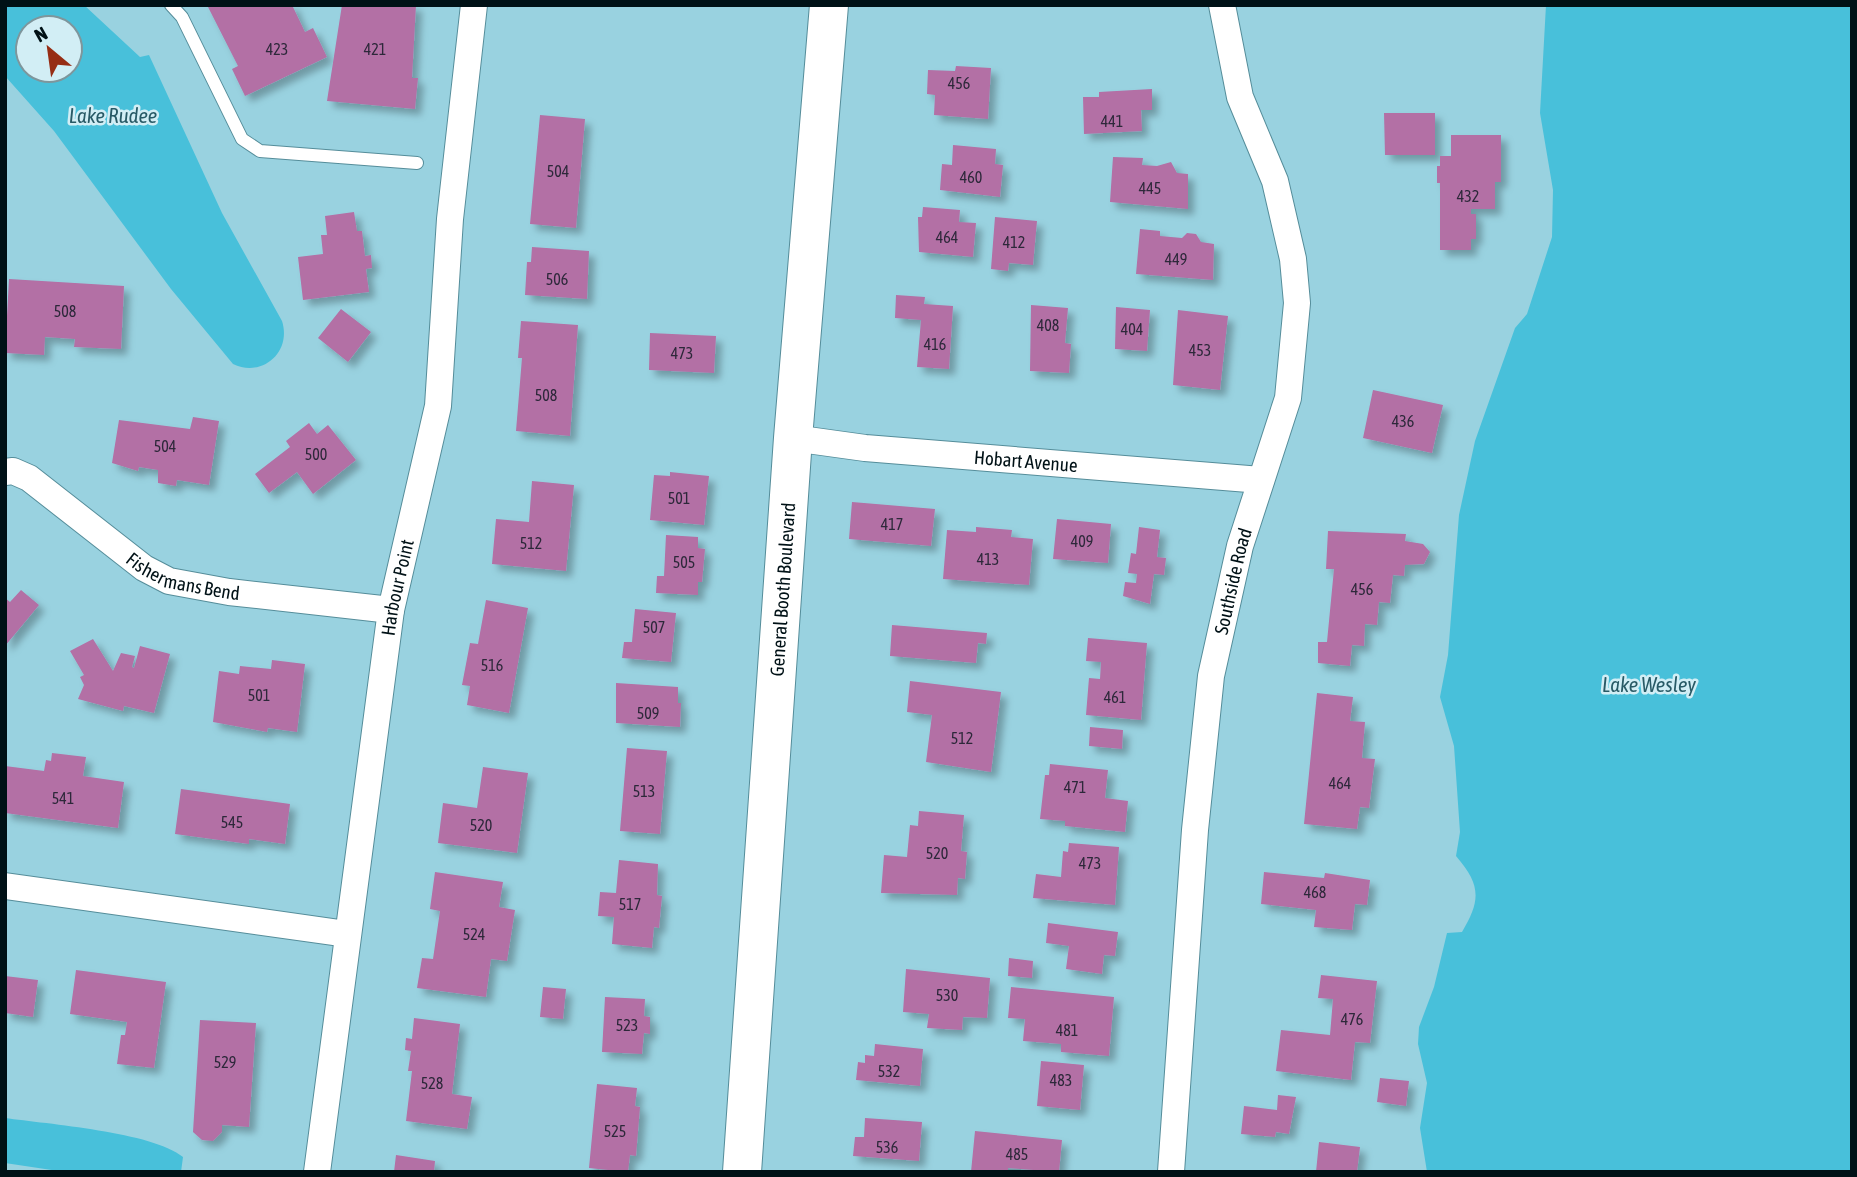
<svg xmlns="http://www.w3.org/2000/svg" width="1857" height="1177" viewBox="0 0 1857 1177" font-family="'Asap Condensed',sans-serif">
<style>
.water{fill:#48c0da;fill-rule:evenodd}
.building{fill:#b36fa5;filter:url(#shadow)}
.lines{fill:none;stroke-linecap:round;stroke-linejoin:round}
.service-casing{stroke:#558d9a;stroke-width:14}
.minor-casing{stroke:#558d9a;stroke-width:28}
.trunk-casing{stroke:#558d9a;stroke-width:40}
.service{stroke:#fff;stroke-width:12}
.minor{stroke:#fff;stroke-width:26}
.trunk{stroke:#fff;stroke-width:38}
.labels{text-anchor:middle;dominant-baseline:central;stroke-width:5;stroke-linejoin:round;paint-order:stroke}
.number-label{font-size:16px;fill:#2d283a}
.street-label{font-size:19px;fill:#001116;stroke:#d2eef5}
.water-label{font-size:21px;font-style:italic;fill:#285a66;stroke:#d2eef5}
</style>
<defs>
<filter id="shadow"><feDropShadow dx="6" dy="6" stdDeviation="3.5" flood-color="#0004"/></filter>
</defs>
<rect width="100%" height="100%" fill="#99d2e0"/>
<path class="water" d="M5,5h79l56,52 9,-2 73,158 60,108c10,31 -20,57 -49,43l-62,-75 -117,-158 -49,-55zM28,28h42v42h-42z
M1546,5h306v1167h-425l-7,-44 7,-45 -9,-39 1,-17 15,-40 13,-54 15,-1c19,-32 19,-47 -6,-76l4,-24 -6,-86 -14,-49 8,-42 11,-140 16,-74 40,-113 12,-14 25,-77 1,-47 -13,-77z
M5,1118c42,6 148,14 178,39l-2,15h-116l-60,-9z"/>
<path class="building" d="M207,5h90l-4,2 12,25 8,-4 14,29 -82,39 -13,-27 6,-3z
M342,5h74l-4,73h6l-3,31 -88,-8z
M956,66l35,2 -3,51 -54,-4 1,-20 -8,-1 1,-24 27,1z
M1152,89v21h-11l1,21 -58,3 -1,-37h16v-5z
M1384,113h51v42h-50z
M540,115l45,4 -9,109 -46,-4z
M1451,135h50v47h-6v27h-24v5h5v25h-5v11h-31v-67h-3v-17h3v-10h11z
M953,145l43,4 -1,15 8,1 -3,32 -60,-7 2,-26 10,1z
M1113,157l30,1 -1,7 15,1 14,-4 6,11 11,1v35l-78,-7z
M923,207l37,3 -1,12 17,1 -3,34 -54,-5 -1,-35h4z
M354,212l3,19h5l3,25 6,-1 1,13 -6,1 3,23 -66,8 -5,-43 25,-3 -2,-19h6l-2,-19z
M995,217l42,4 -4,44 -24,-2 -1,8 -17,-2z
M1140,229l20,2v5l22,2 5,-5 9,1 5,8 13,2 -1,36 -77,-6z
M532,247l57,4 -2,48 -62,-4 2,-33h4z
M9,279l115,7 -3,63 -47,-2 1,-8 -30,-2 -1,18 -39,-2z
M896,295l29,2 -1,7 29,2 -4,63 -32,-2 4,-47 -26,-2z
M1031,305l37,3 -3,35 6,1 -2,29 -39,-2z
M1116,307l34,3 -3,41 -32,-2z
M341,309l30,23 -23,30 -30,-24z
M1178,310l50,6 -8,74 -47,-5z
M521,321l57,4 -8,111 -54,-5 6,-73h-4z
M650,333l66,3 -2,37 -65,-3z
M1373,390l70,15 -11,48 -69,-15z
M193,417l26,4 -10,64 -32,-5 -1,6 -18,-3v-13l-19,-3 -1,4 -26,-8 7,-43 71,9z
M309,423l8,11 11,-9 28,35 -43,34 -16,-22 -28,21 -14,-19 35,-27 -4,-6z
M670,472l39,4 -5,49 -54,-5 4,-45 16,1z
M532,481l42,4 -8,86 -74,-7 4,-45 33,3z
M852,502l83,7 -4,37 -82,-7z
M1057,519l54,5 -3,39 -55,-4z
M976,527l36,3 -1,7 22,2 -4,46 -86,-6 4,-49 29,2z
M1139,527l21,3 -3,27 9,1 -2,17 -10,-1 -4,30 -27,-8 2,-14 11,1 1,-9 -9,-1 3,-20 5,1z
M1328,531l78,3 -1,7 18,3 7,8 -6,12 -19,1 -1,11 -11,-1 -3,28 -11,-1 -2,23 -12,-1 -1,22 -12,-1 -2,21 -32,-3v-21h9l7,-73h-8z
M666,535l32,2v11l7,1 -3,33h-4v13l-42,-2 1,-17h7z
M21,590l18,15 -34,41v-48l5,4z
M486,600l42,8 -19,105 -42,-8 3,-19 -8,-1 8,-42 8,1z
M635,609l41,4 -5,49 -49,-4 2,-16h8z
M892,625l95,8 -1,11 -8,-1 -2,20 -86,-7z
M1088,638l59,5 -6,77 -55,-5 3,-37 11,1 1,-17 -15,-1z
M93,639l20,32 8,-18 14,3 -3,11 2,1 6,-22 30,8 -16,59 -30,-7 -1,5 -45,-12 6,-14 -4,-8 4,-2 -14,-24z
M272,660l33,4 -8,68 -29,-4 -1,4 -54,-10 6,-51 20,3 1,-8 31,3z
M910,681l91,11 -10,80 -65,-10 6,-47 -25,-3z
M616,683l62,4v16h3l-1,24 -64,-4z
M1317,693l36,4 -3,24 15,1 -3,36 13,1 -6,49 -9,-1 -3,22 -53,-5z
M1090,727l33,3 -1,19 -33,-3z
M627,748l40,3 -7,83 -40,-3z
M52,753l34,4 -3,19 41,6 -6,46 -113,-15v-47l39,5 2,-11 5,1z
M1050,764l58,6 -3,28 23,3 -3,31 -60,-6v-5l-25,-2 5,-44h4z
M483,767l45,6 -11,80 -79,-10 5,-40 34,5z
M181,789l109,15 -5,40 -36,-5v5l-74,-10z
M919,811l45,4 -3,36 6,1 -2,27 -7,-1 -1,17 -76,-2 3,-38 23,2 3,-32 8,1z
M1069,843l50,4 -4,58 -82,-7 3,-24 25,3 2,-26 5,1z
M619,860l39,4 -1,31 5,1 -3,32 -5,-1 -2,21 -40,-4 2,-27 -16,-1 2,-24 16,1z
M435,872l68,10 -4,25 16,3 -8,51 -16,-2 -5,38 -69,-9 5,-30 11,1 7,-48 -10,-2z
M1264,872l60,6 1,-5 45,7 -3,25 -12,-1 -3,26 -38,-3 2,-17 -55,-6z
M1048,923l70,9 -3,24 -11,-1 -2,19 -36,-5 3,-23 -23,-3z
M1009,958l24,3 -1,17 -24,-2z
M906,969l84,9 -3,40 -24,-1 -1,13 -35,-2 2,-14 -26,-2z
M76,970l90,12 -12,86 -37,-4 4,-29h4l2,-13 -57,-8z
M1321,975l56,6 -7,62 -15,-1 -4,38 -75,-9 5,-41 49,5 3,-36 -15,-1z
M5,976l33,4 -5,37 -28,-4z
M543,987l23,2 -3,30 -23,-2z
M1011,987l103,10 -5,59 -48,-4v-8l-38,-3 2,-22 -17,-1z
M605,997l40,2 -1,17 6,1v17l-6,-1 -2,21 -40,-2z
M414,1018l46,6 -8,70 20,3 -5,32 -61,-8 6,-50h-4l3,-20 -6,-1 1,-12 6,1z
M200,1020l56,3 -7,104 -27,-2v7l-9,9 -11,-1 -9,-8z
M875,1044l48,5 -3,37 -64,-6 2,-18 7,1v-8l9,1z
M1041,1061l43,4 -4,45 -43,-4z
M1380,1078l29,3 -3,25 -29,-4z
M597,1084l40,4 -2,18 5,1 -4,49 -6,-1 -2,17 -39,-4z
M1278,1095l18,2 -7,37 -13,-2 -1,5 -34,-3 3,-28 33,4z
M865,1118l57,4 -3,39 -66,-5 2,-19h9z
M975,1131l87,9 -3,32 -51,-4v4h-37z
M1319,1142l41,5 -3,25h-41z
M396,1155l39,6 -1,11h-40z"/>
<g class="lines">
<g class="service-casing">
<path id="service" d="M171,5l11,12 60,122 18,12 157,12"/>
</g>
<g class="minor-casing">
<g id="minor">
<path id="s1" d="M793,438l72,10 396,32"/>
<path id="s2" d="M5,472l8,-1 16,7 115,90 25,13 60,11 162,18"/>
<path d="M5,886l342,48"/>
<path id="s3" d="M317,1172l74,-562 47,-204 12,-187 24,-214"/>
<path id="s4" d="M1171,1172l24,-342 16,-154 29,-130 48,-148 9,-95 -4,-44 -18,-78 -35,-84 -18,-92"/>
</g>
</g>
<g class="trunk-casing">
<g id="trunk">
<path id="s5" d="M742,1172l51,-734 36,-433"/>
</g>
</g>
<use href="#service" class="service"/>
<use href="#minor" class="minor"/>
<use href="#trunk" class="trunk"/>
</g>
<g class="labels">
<g class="number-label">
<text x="277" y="49">423</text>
<text x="375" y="49">421</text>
<text x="959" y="83">456</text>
<text x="1112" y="121">441</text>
<text x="558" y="171">504</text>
<text x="971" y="177">460</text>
<text x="1150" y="188">445</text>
<text x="1468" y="196">432</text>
<text x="947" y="237">464</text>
<text x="1014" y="242">412</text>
<text x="1176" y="259">449</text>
<text x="557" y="279">506</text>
<text x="65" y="311">508</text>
<text x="1048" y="325">408</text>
<text x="1132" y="329">404</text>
<text x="935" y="344">416</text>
<text x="1200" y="350">453</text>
<text x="682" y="353">473</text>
<text x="546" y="395">508</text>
<text x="1403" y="421">436</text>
<text x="165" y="446">504</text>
<text x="316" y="454">500</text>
<text x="679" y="498">501</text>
<text x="892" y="524">417</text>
<text x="1082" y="541">409</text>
<text x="531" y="543">512</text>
<text x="988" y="559">413</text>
<text x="684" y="562">505</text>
<text x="1362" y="589">456</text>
<text x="654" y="627">507</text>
<text x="492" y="665">516</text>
<text x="259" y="695">501</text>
<text x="1115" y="697">461</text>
<text x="648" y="713">509</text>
<text x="962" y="738">512</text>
<text x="1340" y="783">464</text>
<text x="1075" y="787">471</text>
<text x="644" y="791">513</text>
<text x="63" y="798">541</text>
<text x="232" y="822">545</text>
<text x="481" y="825">520</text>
<text x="937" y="853">520</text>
<text x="1090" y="863">473</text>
<text x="1315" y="892">468</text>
<text x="630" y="904">517</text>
<text x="474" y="934">524</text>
<text x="947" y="995">530</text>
<text x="1352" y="1019">476</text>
<text x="627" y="1025">523</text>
<text x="1067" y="1030">481</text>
<text x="225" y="1062">529</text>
<text x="889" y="1071">532</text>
<text x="1061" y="1080">483</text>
<text x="432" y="1083">528</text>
<text x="615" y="1131">525</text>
<text x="887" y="1147">536</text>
<text x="1017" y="1154">485</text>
</g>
<g class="street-label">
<text stroke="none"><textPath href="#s1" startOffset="234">Hobart Avenue</textPath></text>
<text stroke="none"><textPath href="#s2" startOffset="212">Fishermans Bend</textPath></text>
<text stroke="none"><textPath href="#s4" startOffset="595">Southside Road</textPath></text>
<text stroke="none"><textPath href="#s3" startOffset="590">Harbour Point</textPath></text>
<text stroke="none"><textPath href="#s5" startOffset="584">General Booth Boulevard</textPath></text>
</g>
<g class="water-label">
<text x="113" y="115">Lake Rudee</text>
<text x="1649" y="684">Lake Wesley</text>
</g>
</g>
<rect width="1857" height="1177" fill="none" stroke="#001116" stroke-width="14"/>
<g transform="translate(49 49) rotate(331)"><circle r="33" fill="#d2eef5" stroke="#7e969c" stroke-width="2"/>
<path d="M0-5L12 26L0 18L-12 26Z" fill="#962d14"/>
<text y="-10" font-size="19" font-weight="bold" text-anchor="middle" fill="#001116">N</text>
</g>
</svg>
